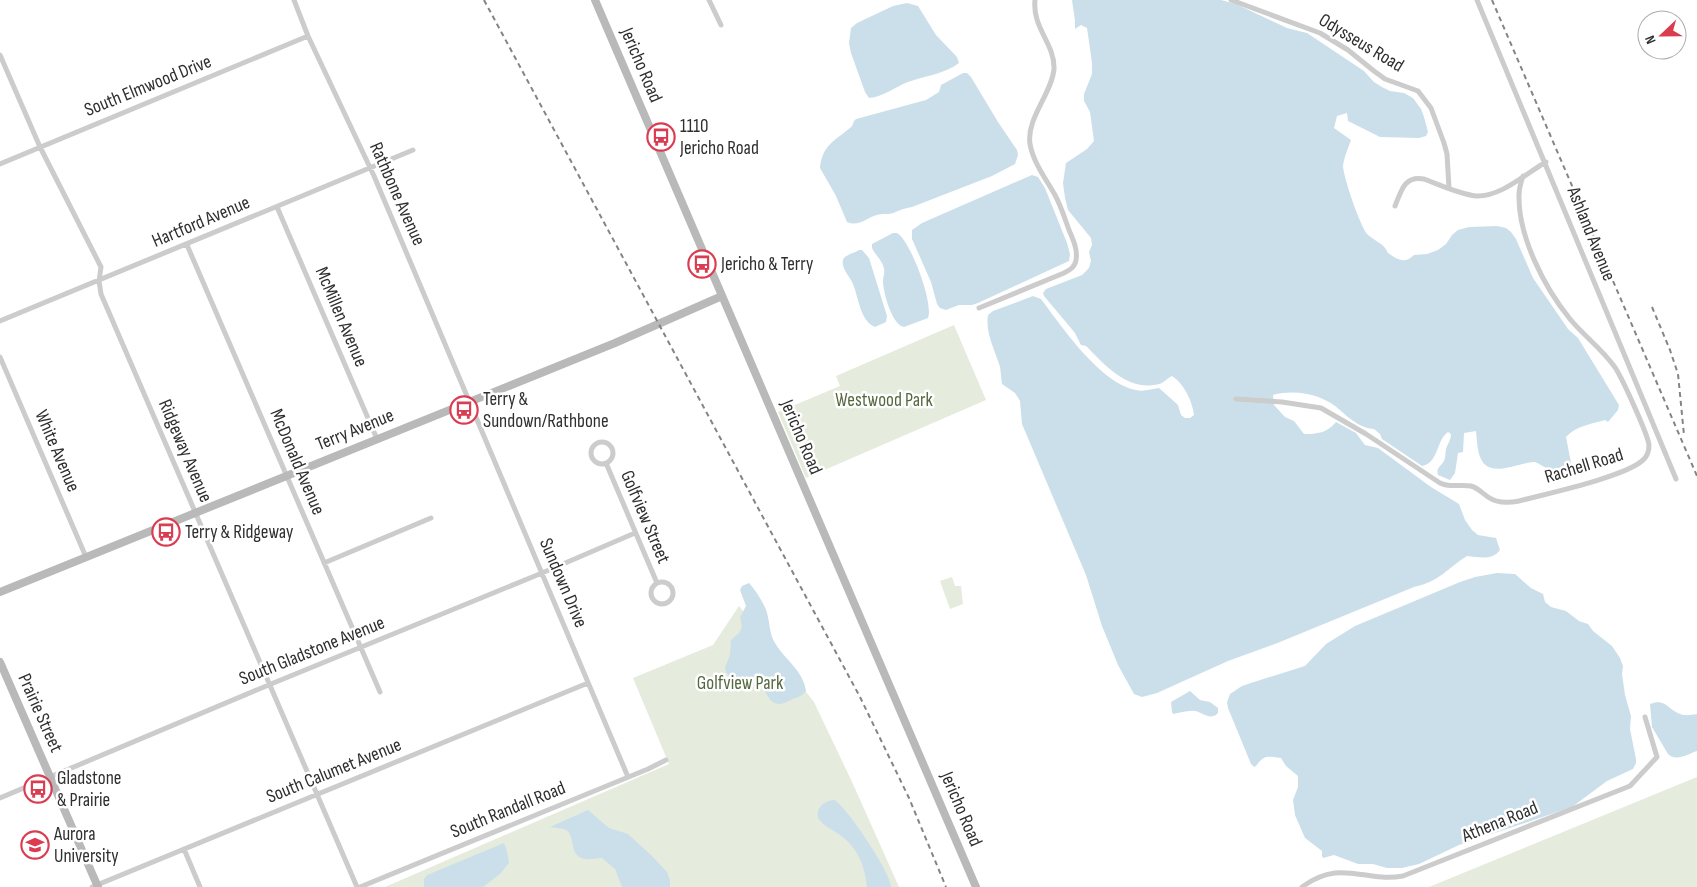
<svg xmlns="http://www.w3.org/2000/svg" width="1697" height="887" viewBox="0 0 1697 887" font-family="'Sofia Sans Condensed',sans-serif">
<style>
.green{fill:#e5ebdd}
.water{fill:#cbdfea}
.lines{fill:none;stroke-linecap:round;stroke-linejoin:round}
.street{stroke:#ccc;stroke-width:5}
.secondary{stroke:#b9b9b9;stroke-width:8}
.rail{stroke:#848484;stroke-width:2;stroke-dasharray:5 4;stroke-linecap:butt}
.labels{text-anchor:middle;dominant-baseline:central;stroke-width:5;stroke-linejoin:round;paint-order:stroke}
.street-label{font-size:19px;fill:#2f2f2f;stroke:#fff}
.poi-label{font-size:19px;fill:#2f2f2f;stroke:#fff;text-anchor:start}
.park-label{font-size:19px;fill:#54683f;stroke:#fff}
</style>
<rect width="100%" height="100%" fill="#fff"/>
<path class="green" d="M954,325l32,75 -180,78 -28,-66 62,-26 -4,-10z
M952,577l3,9h6l2,18 -13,5 -10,-28z
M739,606l75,96 39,82 46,103h-514l284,-123 -36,-86 80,-33z
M1697,777v110h-268z"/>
<path class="water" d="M1072,0h149l15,4 51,24 20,5 57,38 10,11 8,5 8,4 14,2 9,5 8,11 3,8 4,15 -2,4 -7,2 -39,-1 -32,-16 -1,-8 -10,3 -3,12 17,12c-3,9 -7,17 -8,26 0,10 18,63 25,69 8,7 16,8 20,18 10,7 17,11 26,2l13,-1 11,-4 8,-6 6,-9 6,-5 11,-3 28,-1 9,2 5,4 5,7 17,39 35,51 10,9 41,67 -1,5 -10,12 -3,-2c-14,4 -29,6 -39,17l5,26c-10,18 -24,4 -36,-1 -16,0 -45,17 -54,-3 -4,-8 -4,-19 -5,-28l-12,2 -1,19 -5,1 -3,20 -5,7 -12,-5c-2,-7 2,-8 6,-14 2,-4 1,-8 2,-12 2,-6 5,-9 5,-15l-3,-2c-12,8 -9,31 -26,34l-40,-27 -2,-5 -6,-5c-12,0 -24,-10 -33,-18 -18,-17 -45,-22 -68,-16l1,10 11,12 9,4 10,13c13,0 23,-1 32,-12l20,11 9,12 13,3 53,39 28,17 6,16 7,10 6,5 18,3 4,12c-8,11 -21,7 -33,6 -21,13 -26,25 -53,31l-139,57 -47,17 -71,32 -15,4 -8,-3 -16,-29 -16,-39 -16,-51 -64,-151 -2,-23 -5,-8 -13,-9c-1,-6 -1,-11 -2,-17 -5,-17 -15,-34 -12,-52l5,-4 40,-15 8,3c21,28 59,84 95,91 7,2 16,-1 23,-2l19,17 3,10 4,3h5l4,-3c-2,-15 -10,-31 -22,-39 -5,2 -8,7 -13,8 -31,8 -53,-18 -73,-38l-5,-1 -6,-12 -31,-37 -1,-3 3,-4 36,-14 7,-7 2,-7 -2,-9 3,-7 -1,-7 -23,-28 -3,-12 -2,-15 3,-20 21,-14 7,-8 -4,-29 -6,-11v-7l8,-20v-11l-5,-35 -6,-3 -6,4v-8z
M907,3l11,3 18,29 21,22 2,6c-14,11 -35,13 -51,19 -13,5 -25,15 -39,16l-4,-6 -14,-39 -2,-10 2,-15 6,-5 36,-17z
M963,73h4l4,4 27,45 19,28 1,5 -3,9 -23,12 -80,31c-7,1 -12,3 -19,6 -5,2 -11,0 -16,2 -11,3 -18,12 -30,7l-11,-26 -16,-28c2,-22 14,-27 30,-40 4,-3 2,-6 6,-9l70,-19 13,-8 2,-7z
M1032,175l6,2 7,11 22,55 3,11 -1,7 -91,42 -6,2h-13l-13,5 -6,-2 -3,-4 -6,-22 -19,-43v-9l10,-7z
M893,233h4c13,7 37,70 31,85l-24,9c-12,-2 -21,-35 -21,-46 0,-4 2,-8 1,-12 -1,-8 -9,-14 -12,-21v-4z
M859,250h3l7,8 18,58 -1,6 -11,5c-16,-7 -16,-31 -23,-45 -3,-6 -11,-14 -9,-22 1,-5 12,-7 16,-10z
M1497,573l18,1 16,14 12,6 2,8 6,5 15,4 13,10 9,3 5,7 19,15 8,12 3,8 -1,8 3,21 6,21 -1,13 6,30v4l-3,6 -26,12 -35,26 -113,38 -40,19 -17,4h-15l-14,-4h-15l-24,-9 -11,3 -1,-2v-5l-17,-13 -10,-23 -2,-15 5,-13v-11l-12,-10 -5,-8c-14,-2 -17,-3 -25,8l-2,1 -3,-3 -23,-56 -1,-6 3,-8 12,-8 12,-4 51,-16 21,-22 29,-18 105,-44 15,-5z
M749,583c6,6 16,22 18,30 3,10 2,20 8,30 10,17 28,27 31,48 -4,6 -10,6 -17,10 -23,12 -21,-16 -35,-22 -8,-4 -16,0 -24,-2l-4,-5 -1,-5 5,-12 1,-15 8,-7 3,-6 -2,-10 6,-11 -6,-16 2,-4z
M1190,691l10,9 10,2 8,6v5c-8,8 -14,0 -23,-2 -7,-1 -15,2 -22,3l-1,-2 -1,-10z
M1657,702c10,0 14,9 23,12 5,2 11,1 17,0v37c-9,3 -21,11 -29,3l-16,-27 -2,-23z
M834,800c11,4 59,76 57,87h-24c-2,-21 -9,-39 -27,-52 -7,-5 -17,-9 -22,-17 -2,-11 6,-17 16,-18z
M588,810l21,18 19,6 23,21 16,17 3,8v7h-48l-7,-18 -13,-11c-6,0 -11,2 -17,1 -17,-3 -9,-23 -19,-29 -4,-2 -12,-2 -16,-3z
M504,843l3,8 2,12 -9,11 -17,13h-59v-8l3,-4z"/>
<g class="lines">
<path class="street" d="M294,0l14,36 66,140 254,601
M709,0l12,25
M1231,0l89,33 28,17 26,21 11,8 33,12 13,17 13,35 3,11 2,34
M1477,0l199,479
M0,55l40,92 61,120 -2,14 2,13 256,593
M0,164l308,-128
M1395,206c6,-14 9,-31 29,-27 16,6 35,15 52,17 25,1 49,-22 70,-34
M277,207l100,232
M187,245l193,447
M979,308l85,-35c6,-3 11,-6 12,-13 2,-10 -3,-21 -7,-30 -4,-11 -8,-24 -14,-35 -9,-16 -22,-33 -25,-51 -4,-25 22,-51 24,-75 1,-25 -22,-41 -19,-69
M0,321l413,-171
M0,357l86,200
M1236,399l46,3 39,6 45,26 74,49c10,5 20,1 31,3 7,2 11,7 17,11 10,7 21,6 31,4 26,-7 110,-25 125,-42 4,-4 5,-9 5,-14 -1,-10 -28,-70 -35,-79 -13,-18 -31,-31 -44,-47 -26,-32 -52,-83 -51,-124 0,-6 2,-13 4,-19
M591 453a11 11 0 1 1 22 0a11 11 0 1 1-22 0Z
M606,463l51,120
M324,563l107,-45
M651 593a11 11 0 1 1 22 0a11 11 0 1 1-22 0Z
M0,798l271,-114 271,-111 93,-40
M184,849l16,38
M92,887l496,-204
M360,887l288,-118 18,-9
M1302,887c40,-29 61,-4 101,-11l227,-90 27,-29 -12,-40"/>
<path class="secondary" d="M595,0l381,887
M0,592l615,-249 107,-47
M0,662l98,225"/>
<path class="rail" d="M484,0l376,697 49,101 37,89
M1492,0l205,476
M1652,307l18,43 8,24 6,61"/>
</g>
<defs>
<g id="bus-ring" transform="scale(1.4375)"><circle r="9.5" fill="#fff" stroke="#da3c50" stroke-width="1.5"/><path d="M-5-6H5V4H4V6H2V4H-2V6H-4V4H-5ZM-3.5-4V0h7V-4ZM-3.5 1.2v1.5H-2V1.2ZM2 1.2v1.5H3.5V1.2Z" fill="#da3c50"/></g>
<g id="university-ring" transform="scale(1.4375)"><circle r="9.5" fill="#fff" stroke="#da3c50" stroke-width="1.5"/><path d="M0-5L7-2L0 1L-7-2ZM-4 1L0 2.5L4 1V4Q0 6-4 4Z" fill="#da3c50"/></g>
</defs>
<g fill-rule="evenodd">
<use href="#bus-ring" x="661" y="137"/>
<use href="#bus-ring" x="702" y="264"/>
<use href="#bus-ring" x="464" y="410"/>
<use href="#bus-ring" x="166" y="532"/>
<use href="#bus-ring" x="38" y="789"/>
<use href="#university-ring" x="35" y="845"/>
</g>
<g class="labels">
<g class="street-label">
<text transform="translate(1361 43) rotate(31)">Odysseus Road</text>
<text transform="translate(641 65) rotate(67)">Jericho Road</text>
<text transform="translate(148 86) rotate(-22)">South Elmwood Drive</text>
<text transform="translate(397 194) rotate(66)">Rathbone Avenue</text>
<text transform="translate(201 222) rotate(-23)">Hartford Avenue</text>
<text transform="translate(1591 234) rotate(68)">Ashland Avenue</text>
<text transform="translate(341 317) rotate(67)">McMillen Avenue</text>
<text transform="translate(355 430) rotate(-22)">Terry Avenue</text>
<text transform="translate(801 437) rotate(67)">Jericho Road</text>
<text transform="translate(57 451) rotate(67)">White Avenue</text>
<text transform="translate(185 451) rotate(67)">Ridgeway Avenue</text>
<text transform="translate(297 462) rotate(67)">McDonald Avenue</text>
<text transform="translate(1584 466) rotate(-17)">Rachell Road</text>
<text transform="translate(645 517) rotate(67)">Golfview Street</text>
<text transform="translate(563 583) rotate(67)">Sundown Drive</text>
<text transform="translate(312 651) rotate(-22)">South Gladstone Avenue</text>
<text transform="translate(40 713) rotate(66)">Prairie Street</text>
<text transform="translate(334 771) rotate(-22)">South Calumet Avenue</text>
<text transform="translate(961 809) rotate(67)">Jericho Road</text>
<text transform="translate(508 810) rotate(-22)">South Randall Road</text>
<text transform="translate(1500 822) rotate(-22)">Athena Road</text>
</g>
<g class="poi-label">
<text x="680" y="126">1110<tspan x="680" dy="22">Jericho Road</tspan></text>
<text x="721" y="264">Jericho &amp; Terry</text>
<text x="483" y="399">Terry &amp;<tspan x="483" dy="22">Sundown/Rathbone</tspan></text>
<text x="185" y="532">Terry &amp; Ridgeway</text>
<text x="57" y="778">Gladstone<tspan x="57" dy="22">&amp; Prairie</tspan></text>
<text x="54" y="834">Aurora<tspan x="54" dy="22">University</tspan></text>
</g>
<g class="park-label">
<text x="884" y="400">Westwood Park</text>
<text x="740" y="683">Golfview Park</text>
</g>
</g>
<g transform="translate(1662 35) rotate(248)"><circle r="24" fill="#ffffff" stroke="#acacac"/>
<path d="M0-4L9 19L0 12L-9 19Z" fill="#da3c50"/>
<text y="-8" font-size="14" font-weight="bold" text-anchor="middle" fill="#2f2f2f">N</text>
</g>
</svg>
